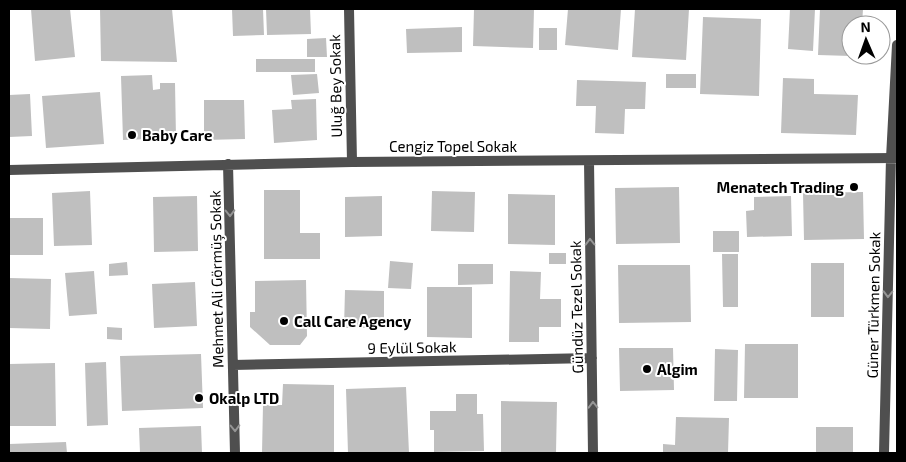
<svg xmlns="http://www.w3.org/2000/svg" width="906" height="462" viewBox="0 0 906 462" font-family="'Exo 2',sans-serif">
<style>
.building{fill:#bfbfbf}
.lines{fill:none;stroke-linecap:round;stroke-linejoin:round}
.minor{stroke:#4f4f4f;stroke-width:10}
.oneway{stroke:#959595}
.poi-dot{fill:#000;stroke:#fff;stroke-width:2}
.labels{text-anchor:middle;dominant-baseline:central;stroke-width:4;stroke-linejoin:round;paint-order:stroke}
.street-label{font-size:15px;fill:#000;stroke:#fff}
.poi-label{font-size:15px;font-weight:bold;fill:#000;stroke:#fff;text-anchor:start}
</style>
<rect width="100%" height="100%" fill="#fff"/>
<path class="building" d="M31,9h39l5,48 -40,4z
M100,9h72l5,53 -76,-1z
M232,9h31l1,26 -31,1z
M266,9h44l1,25 -44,1z
M474,9h60l-1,39 -60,-2z
M568,9h53l-3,41 -53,-5z
M635,9h54l-3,51 -54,-3z
M790,9h25l-2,42 -25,-2z
M820,9h43l-1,16h-11v31l-33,-1z
M703,17l58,2 -2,77 -59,-2z
M462,27v25l-55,1 -1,-24z
M539,28h18v22h-18z
M326,38l1,19h-20v-18z
M256,59h59v13h-59z
M317,74l2,19 -26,2 -2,-20z
M666,74h30v14h-30z
M152,75l1,15 7,-1v-6h15l1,55 -53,2 -2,-64z
M783,78l31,1v15l44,1 -2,40 -75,-2z
M577,80l69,2 -1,27h-20l-1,25 -29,-1 1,-27h-20z
M100,92l4,52 -58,4 -4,-52z
M30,94l2,42 -23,1v-42z
M316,99l1,41 -43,3 -2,-33 20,-1 -1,-9z
M204,100h40l1,39 -41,1z
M679,187l1,56 -64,1 -1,-56z
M264,190h36v43h20v26h-56z
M90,191l2,54 -38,1 -2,-53z
M432,191l43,1 -1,40 -43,-1z
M863,192l1,47 -60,1 -1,-47z
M508,194l47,1v50l-47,-1z
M197,196l1,55 -44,1 -1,-55z
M382,196v40l-37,1v-40z
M791,196l1,40 -45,1 -1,-26 8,-1v-13z
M9,218h34v37h-34z
M713,231h26v21h-26z
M549,253h17v11h-17z
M722,254h16v53h-15z
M390,261l23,2 -2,26 -23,-1z
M127,262l1,13 -19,1v-12z
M811,263h33v54h-33z
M458,264h35v20l-35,1z
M618,265h72l1,57 -72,1z
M94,271l3,43 -28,2 -4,-43z
M510,271l31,1 -1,27h21v28h-22v15h-30z
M9,278l42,1 -1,50 -41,-1z
M306,280l1,56 -7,9h-30l-20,-18v-15h5v-31z
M195,282l2,44 -43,2 -2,-44z
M427,287h45v51l-45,-1z
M345,290l39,1v37h-40z
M107,327l15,1v12l-15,-1z
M745,344h53v54h-54z
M619,348h54l1,42 -54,1z
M715,349l23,1 -1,51h-23z
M201,354l2,54 -81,3 -2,-55z
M106,362l2,63 -21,1 -2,-63z
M55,363l1,63h-47v-62z
M283,384l51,1v68h-72l1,-48h19z
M406,387l3,66h-61l-2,-64z
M456,394h21v20h6l1,37 -50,1v-22h-4v-19h26z
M501,401l56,1 -1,51h-55z
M676,417l53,1 -1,35h-65v-9l12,1z
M201,426l1,27h-62l-1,-25z
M816,427h37v26h-37z
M66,442l1,11h-58v-9z"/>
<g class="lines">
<path class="minor" d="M349,9l3,153
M589,161l4,292
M228,164l7,289
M9,170l343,-8 545,-4
M233,365l359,-7
M884,453l7,-295 6,-113"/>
</g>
<defs><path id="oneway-chevron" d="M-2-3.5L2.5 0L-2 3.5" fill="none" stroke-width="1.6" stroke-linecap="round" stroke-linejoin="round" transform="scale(1.25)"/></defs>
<g class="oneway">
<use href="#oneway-chevron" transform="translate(230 213) rotate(89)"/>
<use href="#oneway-chevron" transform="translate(590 242) rotate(-91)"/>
<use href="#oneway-chevron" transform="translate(888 294) rotate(91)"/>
<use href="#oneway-chevron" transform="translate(593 405) rotate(-91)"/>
<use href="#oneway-chevron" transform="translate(235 428) rotate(89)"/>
</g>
<g class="poi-dot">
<circle cx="132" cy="135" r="5"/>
<circle cx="854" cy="187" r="5"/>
<circle cx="284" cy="321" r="5"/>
<circle cx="647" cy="369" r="5"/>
<circle cx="199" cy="398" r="5"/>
</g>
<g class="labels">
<g class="street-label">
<text transform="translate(335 86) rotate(-91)">Uluğ Bey Sokak</text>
<text x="453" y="146">Cengiz Topel Sokak</text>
<text transform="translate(216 279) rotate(-91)">Mehmet Ali Görmüş Sokak</text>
<text transform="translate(873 305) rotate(-89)">Güner Türkmen Sokak</text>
<text transform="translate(576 307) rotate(-91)">Gündüz Tezel Sokak</text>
<text transform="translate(412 347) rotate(-1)">9 Eylül Sokak</text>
</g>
<g class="poi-label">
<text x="142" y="135">Baby Care</text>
<text x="844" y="187" text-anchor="end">Menatech Trading</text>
<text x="294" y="321">Call Care Agency</text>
<text x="657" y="369">Algim</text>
<text x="209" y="398">Okalp LTD</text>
</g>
</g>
<rect width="906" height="462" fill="none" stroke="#000000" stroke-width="20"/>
<g transform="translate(866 40) rotate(358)"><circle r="24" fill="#ffffff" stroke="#999999"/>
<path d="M0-4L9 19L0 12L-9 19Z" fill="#000000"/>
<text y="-8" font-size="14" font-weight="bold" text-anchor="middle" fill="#000000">N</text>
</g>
</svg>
